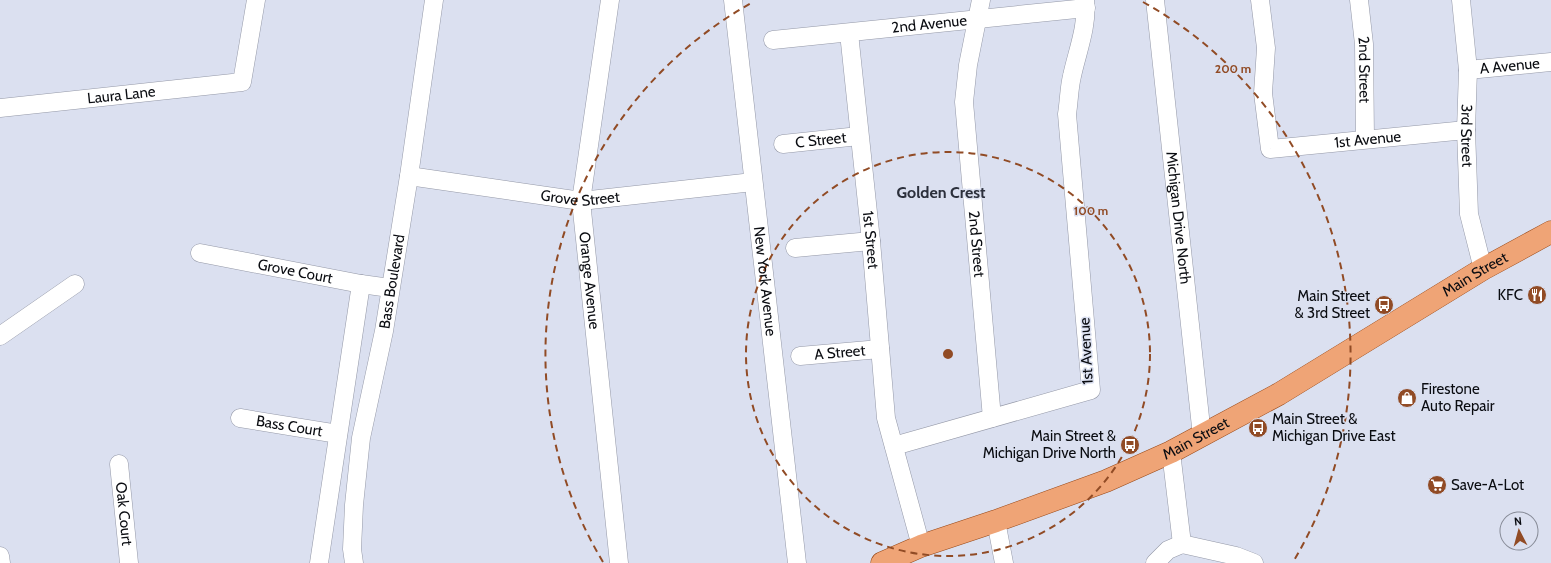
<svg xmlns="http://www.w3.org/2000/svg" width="1551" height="563" viewBox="0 0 1551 563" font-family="Cabin,sans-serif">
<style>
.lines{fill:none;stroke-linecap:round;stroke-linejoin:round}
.minor-casing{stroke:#9498a7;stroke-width:19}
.major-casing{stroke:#984817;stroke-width:23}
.minor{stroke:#fff;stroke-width:18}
.major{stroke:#efa476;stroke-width:22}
.ring{fill:none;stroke:#914b25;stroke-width:2;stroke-dasharray:7 5}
.labels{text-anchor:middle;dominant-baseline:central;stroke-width:3;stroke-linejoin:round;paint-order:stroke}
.street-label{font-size:15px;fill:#0a0c11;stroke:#dbe0f0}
.poi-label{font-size:15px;fill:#0a0c11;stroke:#dbe0f0;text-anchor:end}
.neighbourhood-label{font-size:16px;font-weight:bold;fill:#2c303c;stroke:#dbe0f0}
.centre{fill:#914b25;stroke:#dbe0f0;stroke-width:2}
.ring-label{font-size:12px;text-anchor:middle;font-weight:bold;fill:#914b25;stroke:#dbe0f0;stroke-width:3;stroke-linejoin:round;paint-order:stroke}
</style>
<rect width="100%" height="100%" fill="#dbe0f0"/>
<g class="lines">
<g class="minor-casing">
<g id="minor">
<path id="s1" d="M610,0l-29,201 38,362"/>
<path id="s2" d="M733,0l64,563"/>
<path id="s3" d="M981,0l-13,65 -4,37 28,316"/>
<path id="s4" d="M1155,0l47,436"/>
<path id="s5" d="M1260,0l6,48 -3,45 7,56 196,-19"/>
<path id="s6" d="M1359,0l5,44 1,95"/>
<path id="s7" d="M1461,0l7,70 -2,60 3,84 14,55"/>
<path id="s8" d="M849,33l22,208 15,177 35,128"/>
<path id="s9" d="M773,40l313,-32"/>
<path id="s10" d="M1468,70l83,-8"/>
<path id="s11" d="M0,108l242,-26 14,-82"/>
<path id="s12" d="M783,144l76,-8"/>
<path id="s13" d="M409,176l172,25 172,-19"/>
<path d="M795,248l76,-7"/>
<path id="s14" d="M200,253l161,31 29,4"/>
<path d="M0,336l75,-52"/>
<path id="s15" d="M800,356l80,-7"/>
<path id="s16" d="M240,418l98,16"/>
<path d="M894,446l197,-56 -24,-276c2,-12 2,-26 5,-38 5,-24 16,-50 13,-76"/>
<path d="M1171,452l11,92"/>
<path id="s17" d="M119,464l10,99"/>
<path d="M996,521l8,42"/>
<path d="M1182,544l54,12 18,7"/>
<path d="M0,556l1,7"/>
<path d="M319,563l42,-279"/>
<path id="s18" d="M354,563l-2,-14 2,-44 7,-67 23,-107 25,-155 25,-176"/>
<path d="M1155,563l13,-13 14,-6"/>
</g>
</g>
<g class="major-casing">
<g id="major">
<path id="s19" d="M882,563l39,-17 75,-25 110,-40 65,-29 108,-58 204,-125 68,-37"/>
</g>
</g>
<use href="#minor" class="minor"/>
<use href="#major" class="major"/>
</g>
<g class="ring">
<circle cx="948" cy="354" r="202"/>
<path d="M603 562A403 403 0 0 1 753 2M1143 2A403 403 0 0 1 1293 562"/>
</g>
<defs>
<g id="restaurant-disc" transform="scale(1)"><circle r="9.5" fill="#914b25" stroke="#dbe0f0"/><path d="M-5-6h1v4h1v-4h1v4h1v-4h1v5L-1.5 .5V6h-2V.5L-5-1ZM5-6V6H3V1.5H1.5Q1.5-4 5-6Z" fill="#fff"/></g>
<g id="bus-disc" transform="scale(1)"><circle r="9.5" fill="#914b25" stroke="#dbe0f0"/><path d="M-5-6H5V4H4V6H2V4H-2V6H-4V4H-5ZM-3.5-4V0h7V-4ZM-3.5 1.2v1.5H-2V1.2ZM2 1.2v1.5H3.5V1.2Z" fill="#fff"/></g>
<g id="shop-disc" transform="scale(1)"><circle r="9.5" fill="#914b25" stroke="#dbe0f0"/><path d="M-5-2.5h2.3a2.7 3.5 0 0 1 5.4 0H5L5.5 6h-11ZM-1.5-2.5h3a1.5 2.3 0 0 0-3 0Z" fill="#fff"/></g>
<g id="supermarket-disc" transform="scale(1)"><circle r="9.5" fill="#914b25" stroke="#dbe0f0"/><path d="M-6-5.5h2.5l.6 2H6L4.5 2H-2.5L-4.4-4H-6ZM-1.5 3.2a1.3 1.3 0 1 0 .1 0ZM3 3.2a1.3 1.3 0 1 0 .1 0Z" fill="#fff"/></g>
</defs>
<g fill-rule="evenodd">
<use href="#restaurant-disc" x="1537" y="295"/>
<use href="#bus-disc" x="1384" y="305"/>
<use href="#shop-disc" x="1407" y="398"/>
<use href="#bus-disc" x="1258" y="428"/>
<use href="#bus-disc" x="1130" y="445"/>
<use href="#supermarket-disc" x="1437" y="485"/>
</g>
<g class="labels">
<g class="street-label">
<text stroke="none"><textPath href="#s9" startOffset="157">2nd Avenue</textPath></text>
<text stroke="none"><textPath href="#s10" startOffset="42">A Avenue</textPath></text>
<text stroke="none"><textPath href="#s6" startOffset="70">2nd Street</textPath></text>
<text stroke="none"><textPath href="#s11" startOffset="122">Laura Lane</textPath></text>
<text stroke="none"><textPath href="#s7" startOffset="136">3rd Street</textPath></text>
<text stroke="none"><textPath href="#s5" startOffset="248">1st Avenue</textPath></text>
<text stroke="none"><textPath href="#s12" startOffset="38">C Street</textPath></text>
<text stroke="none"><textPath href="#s13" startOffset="173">Grove Street</textPath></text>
<text stroke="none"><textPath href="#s4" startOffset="219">Michigan Drive North</textPath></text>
<text stroke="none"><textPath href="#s8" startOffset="208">1st Street</textPath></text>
<text stroke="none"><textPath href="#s3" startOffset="246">2nd Street</textPath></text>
<text stroke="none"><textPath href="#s14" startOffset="97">Grove Court</textPath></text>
<text stroke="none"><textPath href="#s19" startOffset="662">Main Street</textPath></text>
<text stroke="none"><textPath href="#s1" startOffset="283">Orange Avenue</textPath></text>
<text stroke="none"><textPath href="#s18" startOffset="285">Bass Boulevard</textPath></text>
<text stroke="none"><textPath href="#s2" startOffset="283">New York Avenue</textPath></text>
<text transform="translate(1086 351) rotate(-93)">1st Avenue</text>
<text stroke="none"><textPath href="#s15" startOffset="40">A Street</textPath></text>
<text stroke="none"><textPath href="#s16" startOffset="50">Bass Court</textPath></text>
<text stroke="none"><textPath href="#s19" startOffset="338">Main Street</textPath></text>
<text stroke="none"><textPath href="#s17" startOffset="50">Oak Court</textPath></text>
</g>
<g class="poi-label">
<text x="1523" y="295">KFC</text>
<text x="1370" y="296">Main Street<tspan x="1370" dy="17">&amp; 3rd Street</tspan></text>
<text x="1421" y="389" text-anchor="start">Firestone<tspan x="1421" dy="17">Auto Repair</tspan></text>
<text x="1272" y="419" text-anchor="start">Main Street &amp;<tspan x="1272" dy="17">Michigan Drive East</tspan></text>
<text x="1116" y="436">Main Street &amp;<tspan x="1116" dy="17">Michigan Drive North</tspan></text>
<text x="1451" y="485" text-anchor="start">Save-A-Lot</text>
</g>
<g class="neighbourhood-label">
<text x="941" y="192">Golden Crest</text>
</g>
</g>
<circle cx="948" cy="354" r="6" class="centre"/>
<g class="ring-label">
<text x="1233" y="73">200 m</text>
<text x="1091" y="215">100 m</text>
</g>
<g transform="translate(1519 531) rotate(354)"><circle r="19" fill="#dbe0f0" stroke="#878b97"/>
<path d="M0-3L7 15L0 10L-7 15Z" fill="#914b25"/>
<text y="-6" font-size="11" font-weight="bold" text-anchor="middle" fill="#0a0c11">N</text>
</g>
</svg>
